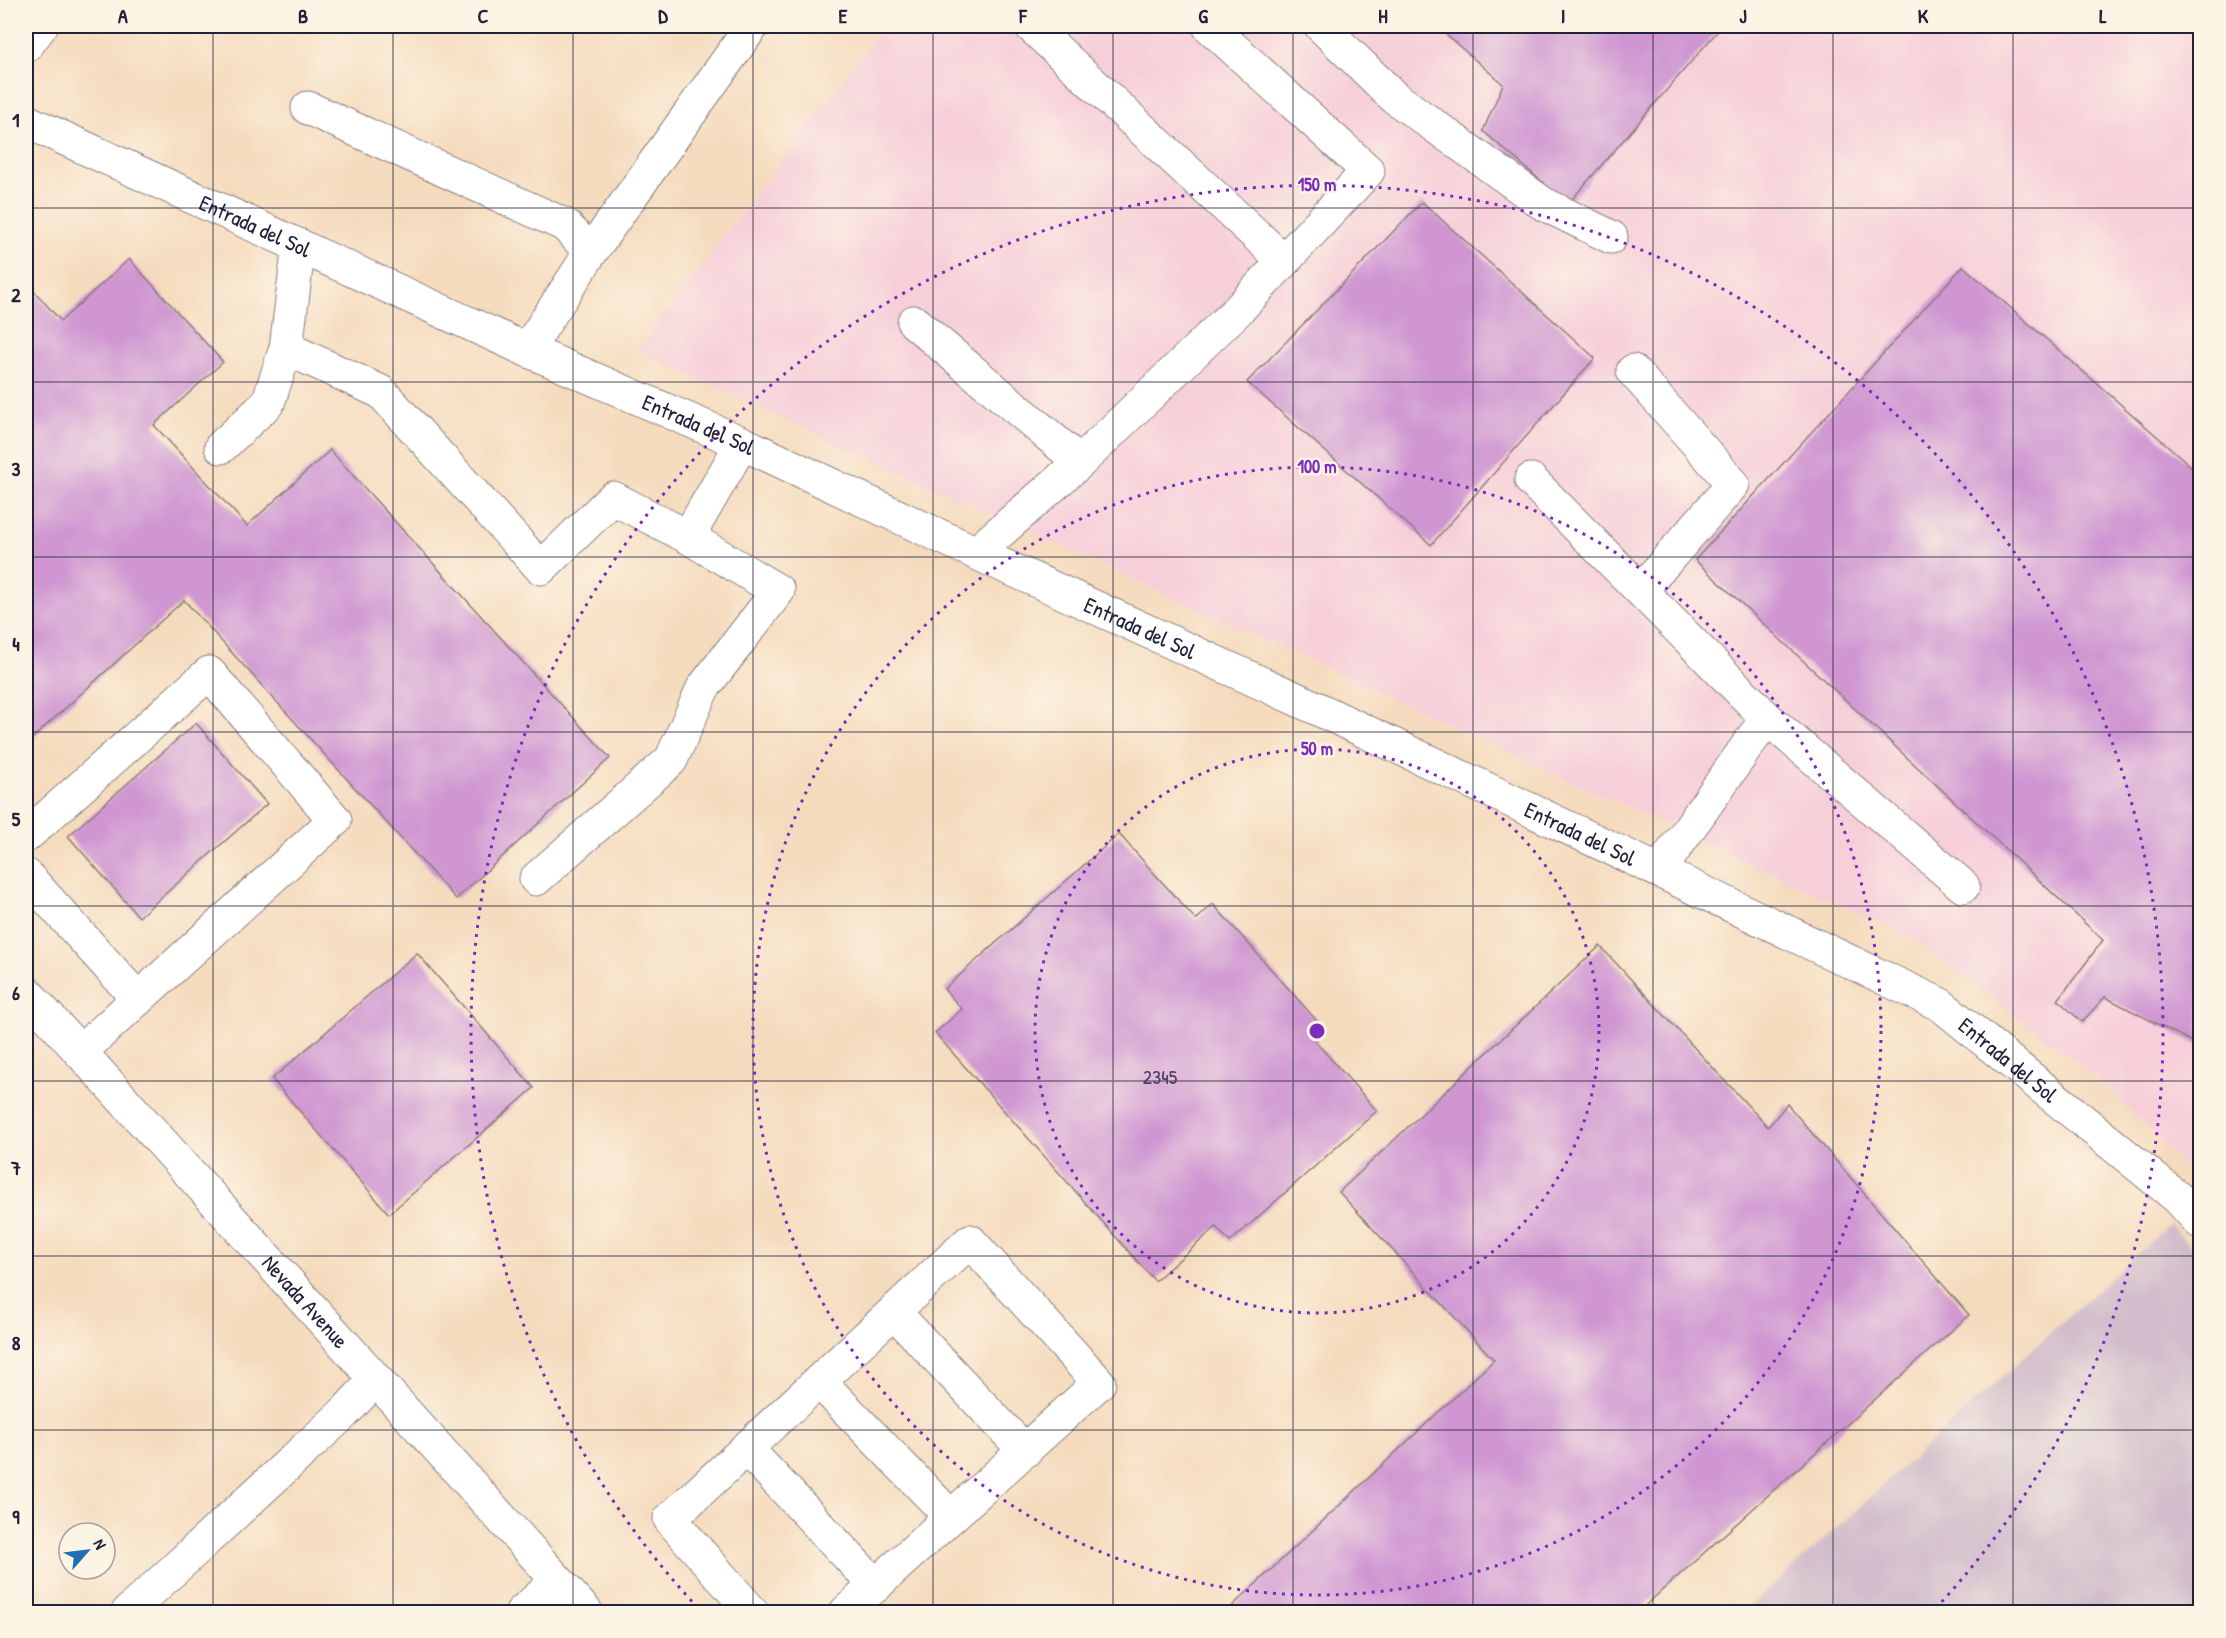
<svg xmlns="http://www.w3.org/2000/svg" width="2226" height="1638" viewBox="0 0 2226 1638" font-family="'Patrick Hand',sans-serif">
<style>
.built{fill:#f6cfd9}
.industrial{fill:#d1bdcb}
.building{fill:#cf96d2}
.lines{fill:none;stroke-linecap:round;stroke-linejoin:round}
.minor-casing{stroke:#8c7e7c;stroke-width:35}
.minor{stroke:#fff;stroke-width:33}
.grid{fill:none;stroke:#22223b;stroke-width:1.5;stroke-opacity:0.55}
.ring{fill:none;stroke:#7b2cbf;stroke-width:3;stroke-dasharray:3 6}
.labels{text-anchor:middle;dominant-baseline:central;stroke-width:5;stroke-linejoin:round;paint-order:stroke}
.number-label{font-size:20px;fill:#4d3f61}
.street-label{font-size:22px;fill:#22223b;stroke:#fcf5e5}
.centre{fill:#7b2cbf;stroke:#fcf5e5;stroke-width:3}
.ring-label{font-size:18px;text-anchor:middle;font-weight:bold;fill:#7b2cbf;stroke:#fcf5e5;stroke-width:5;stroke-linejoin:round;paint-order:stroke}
.neatline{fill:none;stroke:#22223b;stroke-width:2}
.grid-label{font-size:20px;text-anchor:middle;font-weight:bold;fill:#22223b}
</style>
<rect width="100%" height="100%" fill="#fcf5e5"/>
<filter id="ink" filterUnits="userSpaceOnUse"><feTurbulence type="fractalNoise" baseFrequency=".0167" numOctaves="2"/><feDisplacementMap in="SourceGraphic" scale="12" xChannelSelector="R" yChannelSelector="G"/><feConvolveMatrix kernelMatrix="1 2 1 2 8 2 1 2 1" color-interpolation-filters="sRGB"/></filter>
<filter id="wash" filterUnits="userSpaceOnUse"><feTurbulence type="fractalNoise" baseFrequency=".008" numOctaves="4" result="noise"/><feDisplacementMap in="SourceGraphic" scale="24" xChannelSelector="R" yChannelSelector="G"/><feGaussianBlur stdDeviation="1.35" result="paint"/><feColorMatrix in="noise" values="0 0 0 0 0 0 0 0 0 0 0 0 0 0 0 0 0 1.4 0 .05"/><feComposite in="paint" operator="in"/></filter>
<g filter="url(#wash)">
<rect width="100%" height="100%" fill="#f5dbbe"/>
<path class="built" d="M884,26h1316v1156l-100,-102 -188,-142 -1275,-587z"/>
<path class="industrial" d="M2170,1224l30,32v356h-456z"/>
<g id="blocks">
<path class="building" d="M1436,26h286l-154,178 -85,-73 20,-47z
M1422,202l173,156 -164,187 -184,-163z
M129,259l94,103 -69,63 93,101 83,-76 280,308 -154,141 -272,-299 -158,144v-462l35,39z
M1963,266l237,208v572l-95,-49 -23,25 -24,-22 45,-60 -408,-380z
M196,723l71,81 -128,113 -71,-81z
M1119,834l77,86 17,-16 113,127 -11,10 62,70 -147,131 -14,-15 -61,54 -220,-248 27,-24 -18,-20z
M1600,946l168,181 19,-23 182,211 -331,297h-412l268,-252 -155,-168z
M417,953l117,135 -145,126 -117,-135z"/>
</g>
</g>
<g filter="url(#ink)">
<use href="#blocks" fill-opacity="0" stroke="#8c7e7c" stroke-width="1.5"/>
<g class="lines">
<g class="minor-casing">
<g id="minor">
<path d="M1031,26l253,235"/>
<path d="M1321,26l73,71 148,106 69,34"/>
<path d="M26,46l15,-20"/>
<path d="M308,108l257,117 26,27"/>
<path id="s1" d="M26,121l501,229 215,93 234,110 340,155 625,297 237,193 22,24"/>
<path d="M914,322l166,140"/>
<path d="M286,348l95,44 160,176 72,-70 75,39 90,54 -75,97 -32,72 -135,119"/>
<path d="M527,350l64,-98 161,-226"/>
<path d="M1633,371l100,113 -92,106"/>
<path d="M221,447l47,-44 18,-55 13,-103"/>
<path d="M1531,480l236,238 -108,153"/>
<path d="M688,537l54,-94"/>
<path d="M976,553l104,-91 159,-153 129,-138 -159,-145"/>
<path d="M1767,718l196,168"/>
<path d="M26,836l183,-163 126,147 -197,179"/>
<path d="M26,875l112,124 -58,53"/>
<path id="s2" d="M26,992l560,620"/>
<path d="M894,1312l131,139"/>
<path d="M819,1381l132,136"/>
<path d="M746,1448l130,138"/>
<path d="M128,1612l216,-199 31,-33"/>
<path d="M522,1612l35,-31"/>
<path d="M752,1612l-82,-93 300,-278 129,142 -253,229"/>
</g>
</g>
<use href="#minor" class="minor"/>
</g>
</g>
<path class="grid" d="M213,26v1586M393,26v1586M573,26v1586M753,26v1586M933,26v1586M1113,26v1586M1293,26v1586M1473,26v1586M1653,26v1586M1833,26v1586M2013,26v1586M26,208h2174M26,382h2174M26,557h2174M26,732h2174M26,906h2174M26,1081h2174M26,1256h2174M26,1430h2174"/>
<g class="ring">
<circle cx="1317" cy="1031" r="282"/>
<circle cx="1317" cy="1031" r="564"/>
<path d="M698 1608A846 846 0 1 1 1936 1608"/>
</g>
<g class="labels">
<g class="number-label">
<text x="1160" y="1076">2345</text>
</g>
<g class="street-label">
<text stroke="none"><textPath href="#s1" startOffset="252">Entrada del Sol</textPath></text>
<text stroke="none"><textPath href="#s1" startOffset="738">Entrada del Sol</textPath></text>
<text stroke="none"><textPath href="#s1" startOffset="1224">Entrada del Sol</textPath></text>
<text stroke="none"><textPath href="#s1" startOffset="1710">Entrada del Sol</textPath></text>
<text stroke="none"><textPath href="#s1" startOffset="2196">Entrada del Sol</textPath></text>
<text stroke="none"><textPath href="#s2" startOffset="417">Nevada Avenue</textPath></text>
</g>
</g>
<circle cx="1317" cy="1031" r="9" class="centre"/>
<g class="ring-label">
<text x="1317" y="191">150 m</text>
<text x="1317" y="473">100 m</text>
<text x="1317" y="755">50 m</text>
</g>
<rect width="2226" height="1638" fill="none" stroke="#fcf5e5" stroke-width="66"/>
<g transform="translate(87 1551) rotate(62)"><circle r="28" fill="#fcf5e5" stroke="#a5a1a1" stroke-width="1.5"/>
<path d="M0-4.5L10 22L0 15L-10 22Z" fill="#1f6fb2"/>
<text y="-9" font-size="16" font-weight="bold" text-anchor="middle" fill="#22223b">N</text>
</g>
<rect x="33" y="33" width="2160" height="1572" class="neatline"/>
<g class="grid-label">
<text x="123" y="23">A</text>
<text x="303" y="23">B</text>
<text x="483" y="23">C</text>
<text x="663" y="23">D</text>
<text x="843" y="23">E</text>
<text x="1023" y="23">F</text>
<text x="1203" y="23">G</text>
<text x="1383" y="23">H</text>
<text x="1563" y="23">I</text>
<text x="1743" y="23">J</text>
<text x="1923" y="23">K</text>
<text x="2103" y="23">L</text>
<text x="16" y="127">1</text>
<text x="16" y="302">2</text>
<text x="16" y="476">3</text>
<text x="16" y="651">4</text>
<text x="16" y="826">5</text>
<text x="16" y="1000">6</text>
<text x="16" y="1175">7</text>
<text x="16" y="1350">8</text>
<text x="16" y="1524">9</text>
</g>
</svg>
